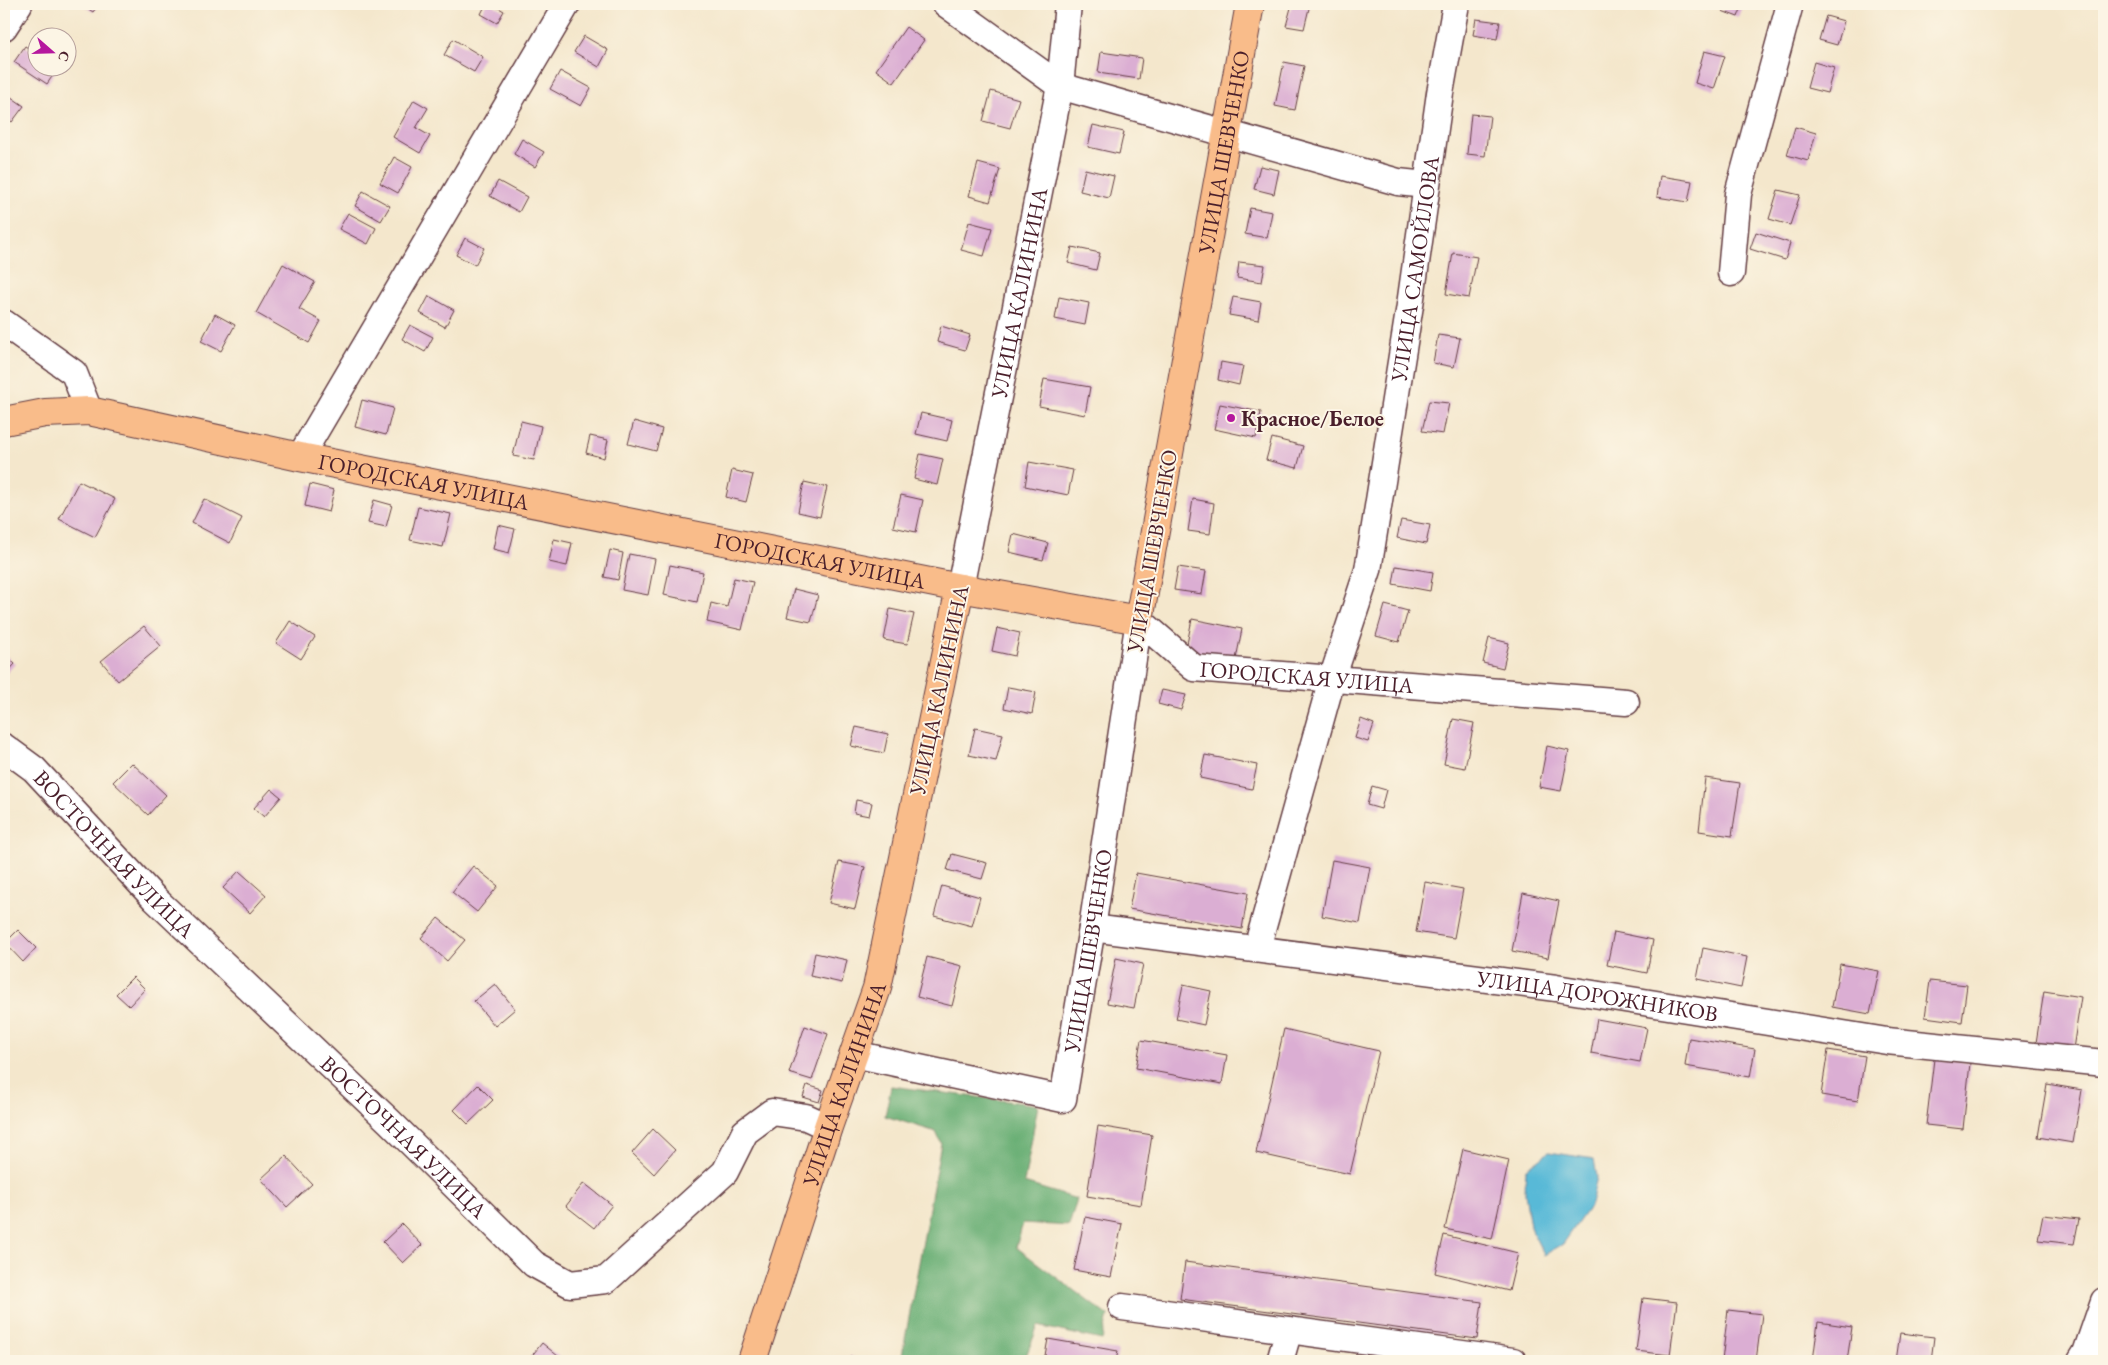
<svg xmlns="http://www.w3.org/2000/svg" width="2108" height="1365" viewBox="0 0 2108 1365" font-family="'EB Garamond',serif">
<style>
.forest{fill:#69af74;stroke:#5a6750}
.water{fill:#58b9d7;stroke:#516c81}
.building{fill:#dbaed3}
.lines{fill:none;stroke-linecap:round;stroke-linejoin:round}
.minor-casing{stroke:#643d43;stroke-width:29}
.major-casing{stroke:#643d43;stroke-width:30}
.minor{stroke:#fff;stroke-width:26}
.major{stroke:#f9bc8a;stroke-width:28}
.poi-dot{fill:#b5179e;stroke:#fcf5e5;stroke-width:2}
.labels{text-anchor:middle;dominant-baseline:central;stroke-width:4;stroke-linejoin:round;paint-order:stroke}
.street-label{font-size:22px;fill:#4a1f2b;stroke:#fcf5e5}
.poi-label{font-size:22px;font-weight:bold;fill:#4a1f2b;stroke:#fcf5e5;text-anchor:start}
</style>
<rect width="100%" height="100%" fill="#fcf5e5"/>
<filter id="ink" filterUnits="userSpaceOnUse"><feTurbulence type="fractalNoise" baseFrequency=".02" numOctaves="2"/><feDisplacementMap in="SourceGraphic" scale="10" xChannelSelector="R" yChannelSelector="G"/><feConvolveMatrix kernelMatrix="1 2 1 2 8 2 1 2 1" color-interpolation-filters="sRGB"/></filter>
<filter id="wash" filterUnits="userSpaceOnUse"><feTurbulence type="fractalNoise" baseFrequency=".0096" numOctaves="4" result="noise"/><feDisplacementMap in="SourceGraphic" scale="20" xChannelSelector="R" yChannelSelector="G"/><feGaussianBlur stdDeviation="1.12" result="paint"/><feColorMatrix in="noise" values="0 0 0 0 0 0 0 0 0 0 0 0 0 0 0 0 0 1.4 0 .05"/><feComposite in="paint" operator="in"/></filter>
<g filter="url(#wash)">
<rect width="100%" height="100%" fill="#f4e7cc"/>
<path class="forest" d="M891,1086l147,19 -14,78 53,16 -8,27 -46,-3 -7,24 92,69 -6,24 -64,-14 -14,35h-123l40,-218 -5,-11 -51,-16z"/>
<path class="water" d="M1549,1152l45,7 3,18 -6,27 -28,40 -19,11 -14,-28 -5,-34 1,-24z"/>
<g id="blocks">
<path class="building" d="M81,4h18l-6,8z
M486,4h6l12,7 -7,12 -16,-9z
M1292,4h18l-6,25 -18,-3z
M1725,4h18l-5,13 -16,-6z
M1826,16l18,5 -7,24 -18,-5z
M1476,19l24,3 -3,17 -24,-4z
M906,27l18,13 -30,43 -18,-13z
M584,36l24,14 -9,17 -25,-15z
M453,39l30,18 -9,15 -30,-17z
M25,46l13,8v14h20l-11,16 -33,-22z
M1704,51l21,5 -11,33 -19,-6z
M1101,52l41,6 -3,21 -41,-6z
M1284,62l20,4 -9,44 -20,-4z
M1814,62l20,6 -7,25 -20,-5z
M560,71l31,17 -10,18 -31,-17z
M991,91l28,8 -9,29 -27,-7z
M4,92l20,14 -12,16 -8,-6z
M414,100l14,8 -12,20 14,8 -10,17 -27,-16z
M1471,114l19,2 -5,40 -18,-2z
M1093,125l31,7 -5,22 -31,-7z
M1795,127l21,6 -8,28 -21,-6z
M522,139l22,13 -9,15 -21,-13z
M394,157l18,10 -14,26 -18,-10z
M978,163l22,6 -10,33 -21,-6z
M1260,166l19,4 -5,24 -20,-5z
M1085,169l29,7 -5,22 -29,-7z
M1660,176l32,5 -4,21 -31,-5z
M498,181l29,16 -8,15 -29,-16z
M1778,190l22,5 -10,30 -21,-6z
M363,191l27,15 -9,15 -26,-15z
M1250,208l22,4 -5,26 -22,-4z
M348,213l28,15 -8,16 -29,-15z
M969,222l23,6 -8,28 -23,-6z
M1756,232l34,11 -5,17 -35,-11z
M465,238l19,10 -9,17 -19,-10z
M1072,247l28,6 -4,17 -28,-7z
M1453,253l24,4 -8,41 -23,-4z
M1239,262l26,3 -3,17 -25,-4z
M283,264l32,18 -16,27 22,12 -12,22 -53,-30z
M429,296l25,14 -9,17 -25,-14z
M1059,297l30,6 -4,22 -30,-6z
M1233,297l28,5 -3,18 -29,-5z
M215,314l20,11 -14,26 -20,-10z
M410,325l23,12 -8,15 -23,-13z
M941,326l29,9 -5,15 -28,-8z
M1438,335l22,3 -6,29 -21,-4z
M1221,362l22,4 -4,19 -21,-5z
M1044,379l46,8 -5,28 -46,-9z
M362,400l31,8 -7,27 -31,-8z
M1429,401l20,2 -6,31 -21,-3z
M1220,404l41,8 -5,26 -42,-9z
M921,413l31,7 -5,21 -31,-7z
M521,421l20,5 -7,34 -21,-4z
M634,421l28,8 -6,22 -28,-7z
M590,436l18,4 -4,18 -18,-5z
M1272,438l31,8 -6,22 -31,-8z
M920,454l23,5 -6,26 -23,-6z
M1029,462l44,8 -5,25 -43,-9z
M732,470l21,5 -7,27 -20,-5z
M79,481l36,18 -20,38 -36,-18z
M804,482l23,5 -7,30 -22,-5z
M310,484l24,6 -5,22 -24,-6z
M901,495l22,5 -7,32 -23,-5z
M204,499l38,19 -12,25 -38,-20z
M1193,499l21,4 -4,31 -22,-3z
M374,500l18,5 -6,22 -18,-4z
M418,507l33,7 -8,33 -33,-7z
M1401,520l29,5 -4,19 -29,-6z
M498,525l17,4 -6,24 -16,-4z
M1013,534l35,9 -5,17 -34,-8z
M554,539l18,4 -5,23 -18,-4z
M610,550l13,3 -5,27 -14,-3z
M629,554l26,5 -7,36 -26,-5z
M670,565l33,7 -6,30 -33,-7z
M1396,566l37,6 -3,19 -37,-7z
M1178,567l28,4 -4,23 -28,-4z
M734,578l19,4 -11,48 -35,-8 4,-19 16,4z
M794,589l24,6 -7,27 -24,-5z
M1385,605l23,6 -9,31 -23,-6z
M890,609l24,5 -7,30 -23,-4z
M1192,619l50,10 -7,35 -50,-10z
M290,621l25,16 -14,22 -25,-16z
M144,626l17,20 -43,35 -17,-20z
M997,628l23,5 -5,23 -23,-5z
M1489,638l20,5 -6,25 -20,-5z
M4,654l11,10 -11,12z
M1008,687l28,5 -4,22 -28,-6z
M1162,690l24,5 -5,15 -23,-6z
M1361,719l13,5 -6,18 -13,-4z
M1453,719l21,4 -9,45 -21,-4z
M856,727l32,7 -4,19 -33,-7z
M975,728l28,6 -7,27 -27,-6z
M1547,746l22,5 -8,40 -22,-4z
M1205,755l52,10 -5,24 -52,-11z
M132,763l34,32 -18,20 -35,-33z
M1705,778l35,5 -8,53 -33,-5z
M1372,786l14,4 -5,19 -14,-4z
M271,789l10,8 -17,20 -10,-9z
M856,800l16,3 -3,13 -15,-3z
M952,854l35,9 -5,16 -35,-9z
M1332,860l38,7 -10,56 -38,-7z
M839,862l26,5 -10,42 -26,-6z
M473,866l25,20 -21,26 -25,-20z
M239,871l27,24 -16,18 -27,-25z
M1136,873l112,20 -6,36 -113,-20z
M1425,882l38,7 -9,49 -38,-6z
M942,886l38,11 -8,29 -38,-10z
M1523,893l36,8 -11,57 -36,-7z
M438,918l27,22 -18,21 -26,-23z
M18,930l18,18 -13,14 -18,-19z
M1614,932l39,8 -6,33 -40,-8z
M1703,948l44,9 -6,31 -44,-9z
M815,953l32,7 -5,23 -32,-7z
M927,957l35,9 -10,40 -35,-9z
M1116,958l27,6 -9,44 -27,-5z
M1840,964l39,7 -9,43 -38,-7z
M133,977l12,12 -16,17 -13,-12z
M1930,981l37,4 -5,37 -37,-5z
M495,984l20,25 -20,17 -21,-25z
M1183,985l28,6 -7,34 -28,-6z
M2044,991l37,6 -8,52 -37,-6z
M1597,1019l50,9 -7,34 -49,-9z
M805,1026l23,8 -16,46 -23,-7z
M1284,1029l95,22 -29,123 -94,-21z
M1689,1038l66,11 -5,28 -65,-11z
M1141,1040l86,15 -5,29 -86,-16z
M1828,1050l37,6 -7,45 -37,-6z
M1934,1059l36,4 -7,66 -37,-4z
M2047,1084l35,6 -9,53 -35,-6z
M478,1085l15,15 -25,24 -14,-14z
M807,1085l16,5 -4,12 -16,-5z
M1098,1126l54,9 -11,70 -54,-9z
M653,1129l22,21 -21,24 -22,-21z
M1463,1149l46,11 -17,79 -47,-10z
M286,1156l26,28 -25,23 -26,-28z
M584,1183l28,22 -18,23 -28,-22z
M2043,1215l36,4 -5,25 -36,-4z
M1085,1217l37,7 -11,53 -37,-7z
M402,1224l20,21 -19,18 -20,-21z
M1444,1235l74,18 -9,38 -74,-18z
M1185,1262l297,40 -5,37 -297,-40z
M1643,1298l34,4 -7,53 -34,-4z
M1728,1310l34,4 -6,47h-34z
M1818,1322l34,5 -5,34h-34z
M1900,1333l34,4 -3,24h-35z
M1048,1339l70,12 -2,10h-72z
M542,1343l22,18h-30l-4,-3z
M850,1356l15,5h-17z"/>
</g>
</g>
<g filter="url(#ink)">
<use href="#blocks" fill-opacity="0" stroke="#643d43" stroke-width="1"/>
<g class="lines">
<g class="minor-casing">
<g id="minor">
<path d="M946,4l114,82 338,96 28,3"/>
<path d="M4,27l15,-23"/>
<path d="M1731,273l7,-79 52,-190"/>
<path d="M4,323l70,50 15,38"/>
<path d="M300,457l267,-453"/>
<path id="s1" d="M960,588l100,-502 8,-82"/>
<path id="s2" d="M1139,620l55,48 432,34"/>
<path id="s3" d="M4,747l30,22 121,130 234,222 145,143 36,20 36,-4 119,-108 20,-40 27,-20 34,5 22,10"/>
<path id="s4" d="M1092,928l464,60 331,53 217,22"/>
<path id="s5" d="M1257,948l75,-269 36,-109 42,-265 30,-212 16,-89"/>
<path id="s6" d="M854,1054l209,45 29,-171 47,-308"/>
<path d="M1122,1307l391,54"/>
<path d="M1280,1361l9,-31"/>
<path d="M2081,1361l5,-8 18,-52"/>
</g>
</g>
<g class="major-casing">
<g id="major">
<path id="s7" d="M4,421l41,-8 44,-2 211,46 660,131 179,32 111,-616"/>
<path id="s8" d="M752,1361l76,-234 49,-139 83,-400"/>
</g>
</g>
<use href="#minor" class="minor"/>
<use href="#major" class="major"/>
</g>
</g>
<circle class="poi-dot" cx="1231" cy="418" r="5"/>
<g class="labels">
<g class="street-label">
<text stroke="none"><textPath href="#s7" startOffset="1632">УЛИЦА ШЕВЧЕНКО</textPath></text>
<text stroke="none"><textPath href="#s5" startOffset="699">УЛИЦА САМОЙЛОВА</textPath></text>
<text stroke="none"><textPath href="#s1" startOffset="301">УЛИЦА КАЛИНИНА</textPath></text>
<text stroke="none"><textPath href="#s7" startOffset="428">ГОРОДСКАЯ УЛИЦА</textPath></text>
<text transform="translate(1152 551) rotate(-80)">УЛИЦА ШЕВЧЕНКО</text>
<text stroke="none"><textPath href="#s7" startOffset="832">ГОРОДСКАЯ УЛИЦА</textPath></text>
<text stroke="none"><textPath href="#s2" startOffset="186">ГОРОДСКАЯ УЛИЦА</textPath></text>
<text transform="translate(939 690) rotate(-78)">УЛИЦА КАЛИНИНА</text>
<text stroke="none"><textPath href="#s3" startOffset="154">ВОСТОЧНАЯ УЛИЦА</textPath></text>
<text stroke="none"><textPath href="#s6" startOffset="364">УЛИЦА ШЕВЧЕНКО</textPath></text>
<text stroke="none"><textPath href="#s4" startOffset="510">УЛИЦА ДОРОЖНИКОВ</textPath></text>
<text stroke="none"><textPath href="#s8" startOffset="292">УЛИЦА КАЛИНИНА</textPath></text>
<text stroke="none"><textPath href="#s3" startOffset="559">ВОСТОЧНАЯ УЛИЦА</textPath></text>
</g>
<g class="poi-label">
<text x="1241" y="418">Красное/Белое</text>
</g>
</g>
<rect width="2108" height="1365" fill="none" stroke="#fcf5e5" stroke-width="20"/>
<g transform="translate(52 52) rotate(110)"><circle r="24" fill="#fcf5e5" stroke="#b59f9b"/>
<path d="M0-4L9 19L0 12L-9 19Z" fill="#b5179e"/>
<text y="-8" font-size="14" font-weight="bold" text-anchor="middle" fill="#4a1f2b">С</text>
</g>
</svg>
